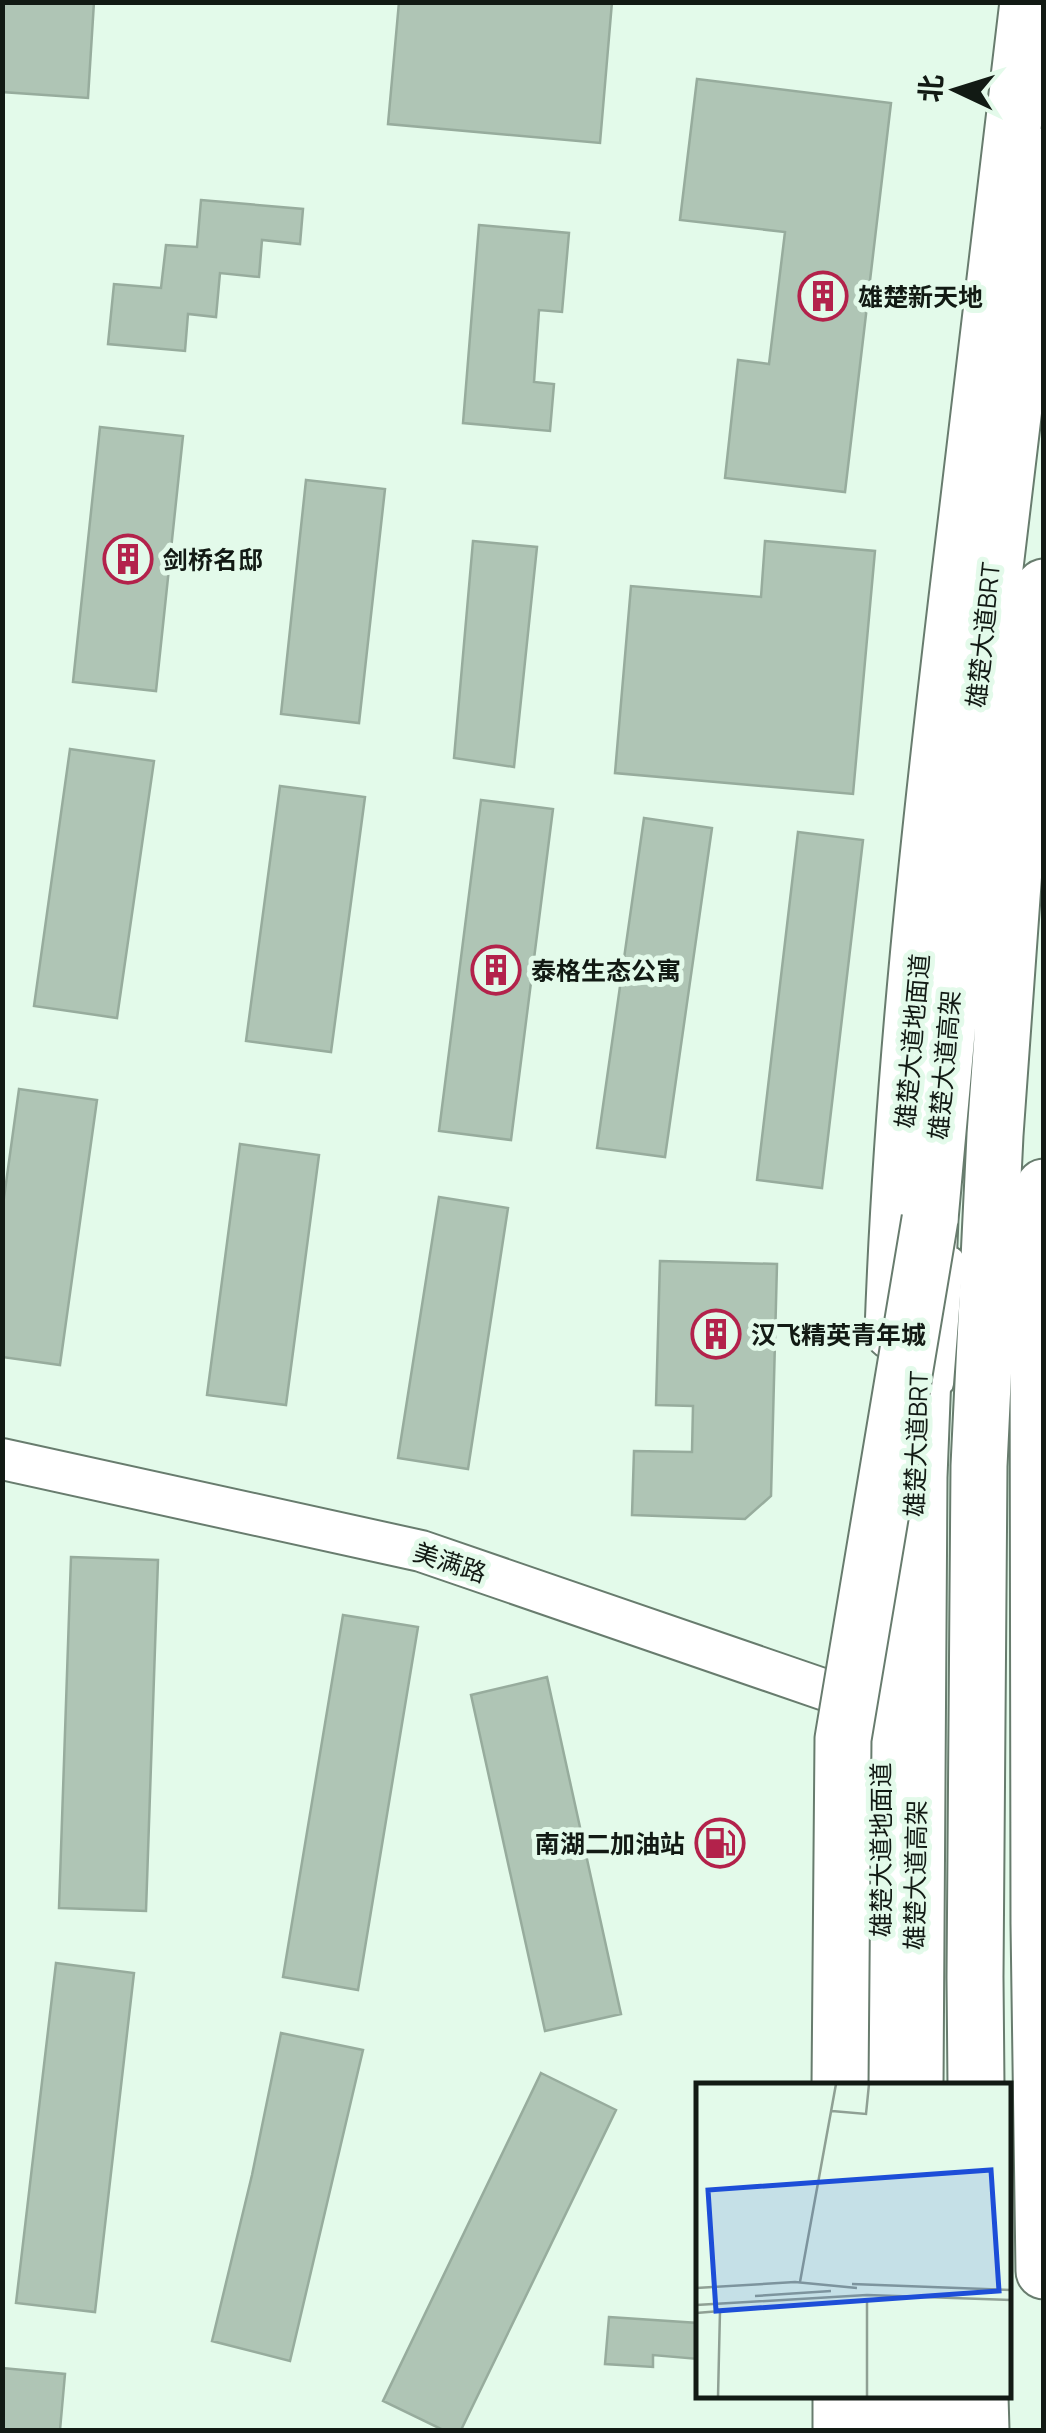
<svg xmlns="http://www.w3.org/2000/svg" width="1046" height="2433" viewBox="0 0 1046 2433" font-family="Manrope,'Noto Sans SC',sans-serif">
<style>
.building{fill:#afc5b5;stroke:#97ac9d;stroke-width:2.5}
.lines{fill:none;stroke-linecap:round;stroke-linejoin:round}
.service-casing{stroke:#687c6e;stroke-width:24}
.minor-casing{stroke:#687c6e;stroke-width:44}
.primary-casing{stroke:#687c6e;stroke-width:59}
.trunk-casing{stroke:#687c6e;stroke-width:59}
.service{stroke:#fff;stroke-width:20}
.minor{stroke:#fff;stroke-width:40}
.primary{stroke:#fff;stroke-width:55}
.trunk{stroke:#fff;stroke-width:55}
.trunk-bridge-casing{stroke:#687c6e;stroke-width:59;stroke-linecap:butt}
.trunk-bridge{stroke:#fff;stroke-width:55}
.labels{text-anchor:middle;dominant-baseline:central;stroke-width:10;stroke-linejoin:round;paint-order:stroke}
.poi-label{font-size:25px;font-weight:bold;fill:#121a14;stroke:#e3faea;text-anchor:start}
.street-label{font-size:25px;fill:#121a14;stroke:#e3faea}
.inset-road{fill:none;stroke:#8fa094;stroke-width:2.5}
.view{fill:#1d4ed8;fill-opacity:0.15;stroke:#1d4ed8;stroke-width:5}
.inset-edge{fill:none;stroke:#121a14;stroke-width:5}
</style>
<rect width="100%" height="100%" fill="#e3faea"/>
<path class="building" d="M2,2h92l-6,96 -86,-6z
M399,2h213l-12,141 -212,-19z
M697,79l194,24 -46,389 -120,-14 13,-118 31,4 16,-132 -105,-12z
M201,200l102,9 -3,35 -38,-4 -3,37 -39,-4 -4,44 -28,-3 -3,37 -77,-7 6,-60 47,4 5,-43 31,2z
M479,225l90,8 -7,79 -23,-2 -5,72 20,2 -4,47 -87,-8z
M100,427l83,9 -27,255 -83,-9z
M306,480l79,9 -26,234 -78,-9z
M473,541l64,6 -23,220 -60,-9z
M765,541l110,10 -22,243 -238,-21 16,-187 130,11z
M70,749l84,12 -37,257 -83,-12z
M280,786l85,11 -34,255 -85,-11z
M481,800l72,9 -42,331 -72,-9z
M644,818l68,10 -47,329 -68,-9z
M798,832l65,8 -41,348 -65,-8z
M19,1089l78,11 -37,265 -58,-8v-145z
M240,1144l79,11 -33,250 -79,-10z
M439,1197l69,11 -40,261 -70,-11z
M660,1261l117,3 -6,232 -26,23 -113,-4 2,-64 58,1 1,-46 -37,-1z
M71,1557l87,3 -12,351 -87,-3z
M343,1615l75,12 -60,363 -75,-13z
M547,1677l74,337 -76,17 -74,-336z
M56,1963l78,10 -39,339 -79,-9z
M281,2033l82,17 -73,311 -78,-20 40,-166z
M541,2073l75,37 -155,320h-18l-60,-29z
M609,2317l89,6v36l-45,-4v12l-48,-3z
M2,2368l63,6 -5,56h-58z"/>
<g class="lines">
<g class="service-casing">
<path id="service" d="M943,1384l10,-126
M945,2396l1,34"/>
</g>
<g class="minor-casing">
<path id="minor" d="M2,1459l419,92 419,144 33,17"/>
</g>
<g class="primary-casing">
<path id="primary" d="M1044,1187l-6,125 1,612 5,347
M893,1332c9,-254 37,-507 67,-759 23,-190 45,-380 68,-571
M882,2086l-4,-264 7,-229
M886,2396v34"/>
</g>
<g class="trunk-casing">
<path id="trunk" d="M928,1268l2,-49 42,-459 72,-604
M915,2086l4,-609 4,-103
M976,2086l-1,-109 4,-511 16,-331 27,-377 22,-171
M841,2396v34
M918,2396v34
M980,2396l1,34"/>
</g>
<use href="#service" class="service"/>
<use href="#minor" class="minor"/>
<use href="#primary" class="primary"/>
<use href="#trunk" class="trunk"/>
<g class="trunk-bridge-casing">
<path id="trunk-bridge" d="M840,2086l3,-347 87,-520"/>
</g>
<use href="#trunk-bridge" class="trunk-bridge"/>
</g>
<defs>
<g id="building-ring" transform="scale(2.5)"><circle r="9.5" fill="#e3faea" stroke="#b3224b" stroke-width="1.5"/><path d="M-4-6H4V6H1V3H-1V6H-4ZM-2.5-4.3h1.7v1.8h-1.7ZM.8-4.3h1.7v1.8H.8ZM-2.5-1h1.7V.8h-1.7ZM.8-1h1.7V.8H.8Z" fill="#b3224b"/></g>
<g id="fuel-ring" transform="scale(2.5)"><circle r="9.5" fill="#e3faea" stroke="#b3224b" stroke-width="1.5"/><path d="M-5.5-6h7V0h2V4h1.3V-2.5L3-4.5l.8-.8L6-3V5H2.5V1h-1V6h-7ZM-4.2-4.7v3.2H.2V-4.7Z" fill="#b3224b"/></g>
</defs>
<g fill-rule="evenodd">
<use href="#building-ring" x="823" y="296"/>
<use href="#building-ring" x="128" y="559"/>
<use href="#building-ring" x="496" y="970"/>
<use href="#building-ring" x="716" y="1334"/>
<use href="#fuel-ring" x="720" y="1843"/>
</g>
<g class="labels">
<g class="poi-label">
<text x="858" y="296">雄楚新天地</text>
<text x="163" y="559">剑桥名邸</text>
<text x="531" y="970">泰格生态公寓</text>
<text x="751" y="1334">汉飞精英青年城</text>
<text x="685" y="1843" text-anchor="end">南湖二加油站</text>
</g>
<g class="street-label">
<text transform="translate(983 635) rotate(-84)">雄楚大道BRT</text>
<text transform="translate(912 1041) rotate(-85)">雄楚大道地面道</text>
<text transform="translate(944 1065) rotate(-85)">雄楚大道高架</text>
<text transform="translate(916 1444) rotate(-88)">雄楚大道BRT</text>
<text transform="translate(450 1562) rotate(18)">美满路</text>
<text transform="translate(880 1850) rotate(-90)">雄楚大道地面道</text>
<text transform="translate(915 1875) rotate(-89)">雄楚大道高架</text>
</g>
</g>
<g transform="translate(696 2083)">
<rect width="315" height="315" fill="#e3faea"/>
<path class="inset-road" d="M136,28l34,3 3,-30M104,199l36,-198M156,201l159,6M0,205l99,-6 62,6M59,213l76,-5M171,218v96M0,222l171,-10 144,5M0,230l74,-6M22,314l2,-86"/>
<path class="view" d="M295,87l8,121 -283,20 -8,-121z"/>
<rect width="315" height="315" class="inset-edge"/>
</g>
<rect width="1046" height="2433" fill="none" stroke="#121a14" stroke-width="10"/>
<g transform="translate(956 90) rotate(274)" stroke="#e3faea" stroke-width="8" paint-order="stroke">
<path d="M0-8L18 38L0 25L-18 38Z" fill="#121a14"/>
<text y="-15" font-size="28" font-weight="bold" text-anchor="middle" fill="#121a14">北</text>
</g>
</svg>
